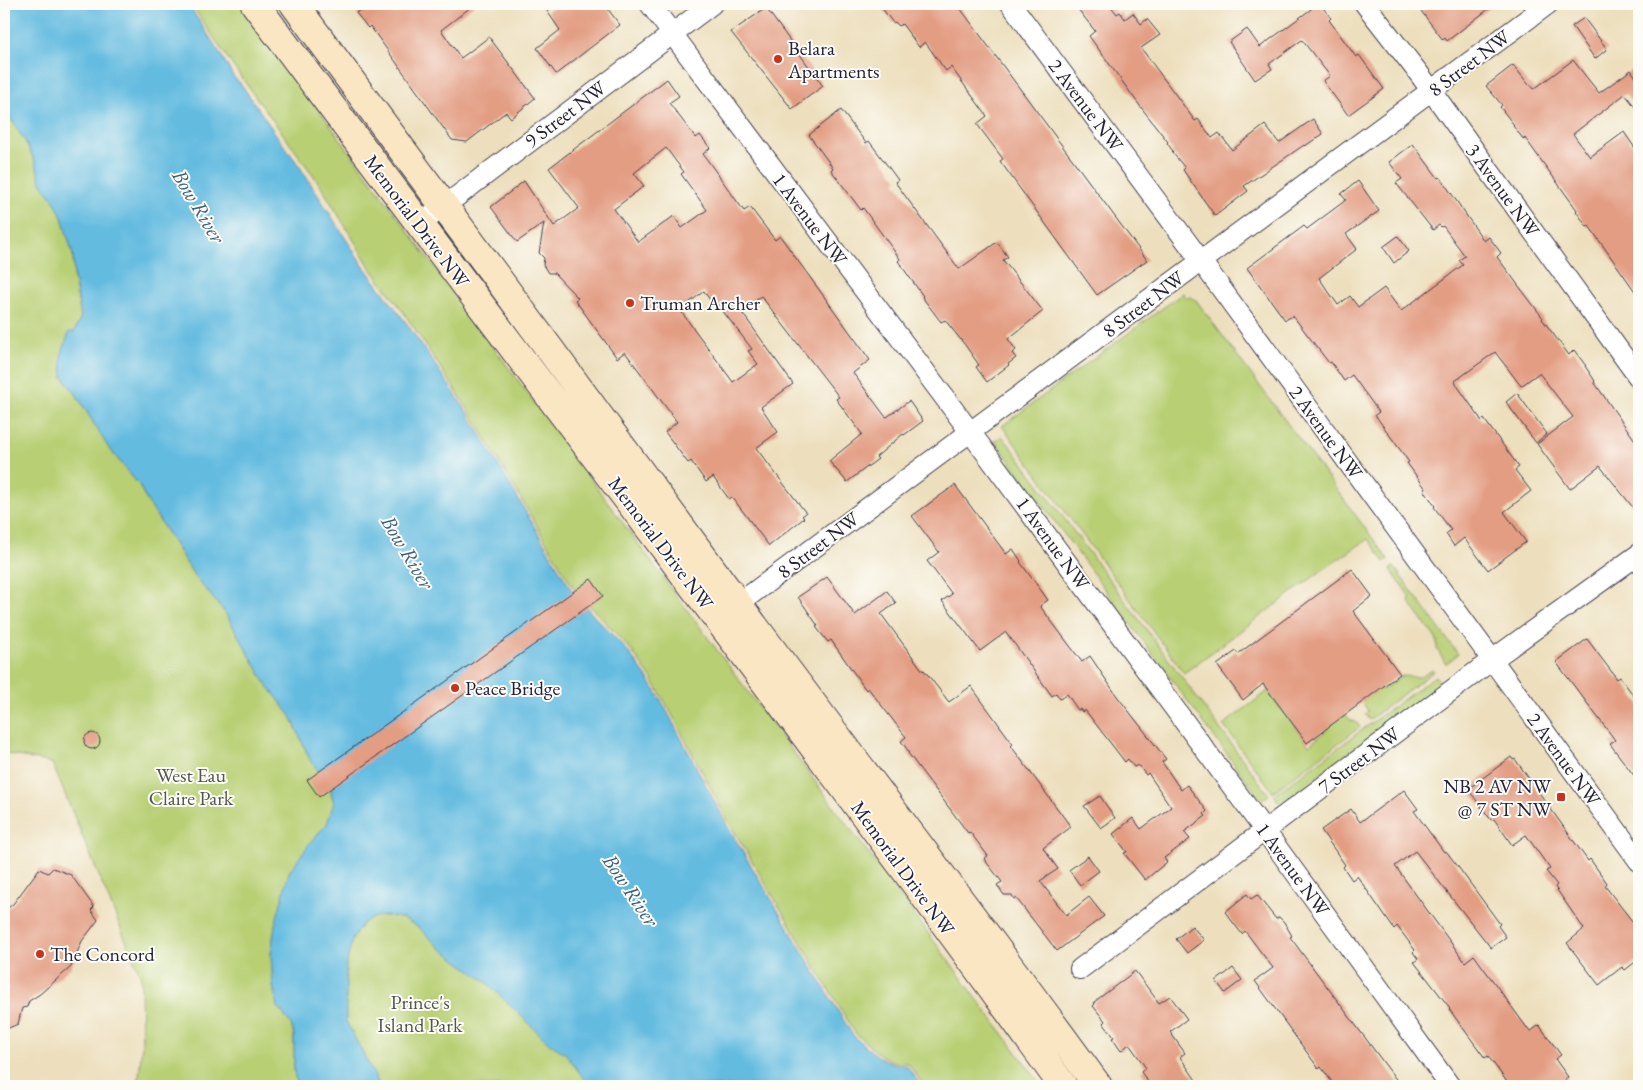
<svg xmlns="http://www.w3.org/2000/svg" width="1643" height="1090" viewBox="0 0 1643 1090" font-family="'EB Garamond',serif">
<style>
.green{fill:#b8cf73;stroke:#6d7857}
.water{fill:#63bbe0;stroke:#426e8e}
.building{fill:#e39d83;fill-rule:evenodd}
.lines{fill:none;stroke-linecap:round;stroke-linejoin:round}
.minor-casing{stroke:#403e4e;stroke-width:22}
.secondary-casing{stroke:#403e4e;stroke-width:30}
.minor{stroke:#fff;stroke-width:20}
.secondary{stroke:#fbe6c4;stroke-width:28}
.poi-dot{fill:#c8321e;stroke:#fdfcf7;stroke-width:2}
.labels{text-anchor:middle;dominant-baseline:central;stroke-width:4;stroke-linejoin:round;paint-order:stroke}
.poi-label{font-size:20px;fill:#22223b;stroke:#fdfcf7;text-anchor:start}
.street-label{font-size:20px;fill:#22223b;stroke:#fdfcf7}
.park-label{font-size:20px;fill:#4f564c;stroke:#fdfcf7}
.water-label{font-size:21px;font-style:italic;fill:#3c5f7d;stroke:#fdfcf7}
</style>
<rect width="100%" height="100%" fill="#fdfcf7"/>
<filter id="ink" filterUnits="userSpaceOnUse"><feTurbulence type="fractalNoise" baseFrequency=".02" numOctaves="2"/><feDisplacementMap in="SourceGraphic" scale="10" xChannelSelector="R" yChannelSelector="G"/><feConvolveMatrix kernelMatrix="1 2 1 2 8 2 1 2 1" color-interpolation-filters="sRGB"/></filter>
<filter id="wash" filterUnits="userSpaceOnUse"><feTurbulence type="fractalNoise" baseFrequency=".0096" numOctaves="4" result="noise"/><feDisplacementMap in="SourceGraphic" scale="20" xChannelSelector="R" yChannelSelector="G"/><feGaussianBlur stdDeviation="1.12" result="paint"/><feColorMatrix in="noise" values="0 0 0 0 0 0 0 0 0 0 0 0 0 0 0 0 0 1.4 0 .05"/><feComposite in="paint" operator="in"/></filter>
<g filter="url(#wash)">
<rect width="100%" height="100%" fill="#eddfbd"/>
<path class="green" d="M191,4h50l429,583 372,499h-118l-16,-23c-21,3 -39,-18 -53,-30l-127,-212 -60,-114 -17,-29 -21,-29 -56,-60 -104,-177 -66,-99 -34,-46 -51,-84 -84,-114z
M4,104l7,15 14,22 10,21 6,20 15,22 6,13 11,38 1,23 7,39 -7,15 -11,45 13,17 32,53 31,38 7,14 48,76 32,39 39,68 26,34 19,44 19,24 5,19 -7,21 -15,16 -37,85 -4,29 2,32 4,20 14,18 3,11v36l3,15h-159l4,-41 -1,-68 -89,-214 -48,-10z
M1183,293l2,4h5l6,3 192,259 -3,3 -17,-23 -44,30 -140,104 -182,-247z
M1002,436l13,16 254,343 -7,4 -7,-7 -260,-351z
M1394,567l64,87 -11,9h-2l-8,-14v-9l-28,-38 1,-5 -20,-28z
M1432,669l2,2 -65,49 -4,-6 3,-3 -7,-11 17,-13 4,3 19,-14 20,1z
M1435,676l5,6 -4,6 -138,103 -12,7 -8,3 -4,-6z
M1268,691l41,54 19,-16 -2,-3 17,-13 10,9 2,-1 5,6 -87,65 -50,-67z
M382,910l30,6 160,136 23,34h-216l-40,-69v-43l14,-49z"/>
<path class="water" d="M4,4h184l32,49 13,23 8,8 41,59 16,21 64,100 43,57 63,92 104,178 22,25 33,34 21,29 13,21 67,127 124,207c15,15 32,30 55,32l14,20h-332l-23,-32 -17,-11 -64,-62 -46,-34 -21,-20 -14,-8 -16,-3 -13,1 -12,6 -11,17 -6,26v55l34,65h-83l-3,-15v-36l-3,-11 -14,-18 -4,-20 -2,-32 4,-29 14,-53 23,-32 15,-16 7,-21 -5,-19 -19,-24 -19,-44 -26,-34 -39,-68 -32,-39 -48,-76 -7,-14 -31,-38 -32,-53 -13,-17 -2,-21 8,-24h5l7,-15 -7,-39 -1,-23 -11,-38 -6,-13 -15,-22 -6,-21 -10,-20 -14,-22 -7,-15z"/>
<g id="blocks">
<path class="building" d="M356,4h119l-34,26 20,28 28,-21 46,61 -24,20 -5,-6 -39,30 -15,-2 -82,-114 -2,2 -12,-15 4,-3z
M557,4h47l16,21 -64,49 -19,-26 23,-18 -13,-19z
M879,4h78l190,256 -50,35 -97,-134 3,-2 -26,-35 10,-8 -36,-49 -5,4 -21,-29 -6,5 -17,-23 -3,2 -4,-4 -2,1z
M1074,4h35l8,10 3,-2 5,7 8,-6 8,11 6,-5 13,16 -19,13 54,73 3,-2 14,19 7,-5 13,17 33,-25 14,18 34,-24 10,15 -18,12 -1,-1 -60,41 4,5 -33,25 -32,-46 2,-2 -13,-16 1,-1 -6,-8 1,-1 -28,-36 -51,-70 6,-5z
M1318,4h2l11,14 -2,2 27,37 3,-2 25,34 -36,26 -25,-34 7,-5 -28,-36 -33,24 3,5 -17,11 -26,-38 18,-13 13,18z
M1417,4h78l-48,37 -2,-3 -2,2 -22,-29 1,-1z
M766,8l57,78 -31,23 -61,-77z
M1584,18l23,31 -12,10 -23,-33z
M1573,60l26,33 32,-23 8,12v30l-14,-18 -52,40 17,23 34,-25 15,22v143l-50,-71 -2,1 -11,-16 1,-1 -52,-72 -1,2 -11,-14 1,-1 -14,-18 2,-2 -16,-19 27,-21 16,20 1,-1 4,5z
M667,79l12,17 -10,7 27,35 4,-3 10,13 -7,6 41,57 6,-4 25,33 5,-4 90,124 -17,13 32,43 2,1 22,-16 14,20 -19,14 -1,-1 -27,23 2,2 -31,23 -18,-21 33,-27 -26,-35 3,-2 -78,-101 -20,15 52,73 -32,23 17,25 -22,16 50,65 -4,3 2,2 -35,28 -37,-49 -3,2 -16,-22 -7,5 -15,-21 -3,2 -23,-31 12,-10 -52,-70 -8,6 -42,-58 3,-2 -24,-25h-6l-5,-8 1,-7 -5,-5 5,-30 -27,19 -26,-35 33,-26 30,45 25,-18 -30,-40zM666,148l18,24 -3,2 26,36 -25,18 -8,-12 -36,26 -24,-33 30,-23 -10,-13zM704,291l8,12 3,-2 37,48 -4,2 10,13 -25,18 -53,-72z
M841,110l25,33 3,-2 18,24 11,15 -3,2 64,87 38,-27 11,15 -5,3 40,51 -35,28 8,11 -4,3 4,5 -8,6 1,1 -22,17 -11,-15 3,-2 -14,-20 -20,-25 -4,2 -19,-25 1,-1 -25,-35 2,-2 -37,-51 -2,2 -30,-40 2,-2 -24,-33z
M1413,144l25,34 2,-1 44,64 5,-4 12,16 -4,4 46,61 -1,1 27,36 5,-5 12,16h-1l10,15 -1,1 45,64v69l-39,-49 -30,23 -33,-45 36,-27 -34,-44 -18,13 -26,-34 -40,29 1,3 26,37 2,-2 35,48 -4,3 16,21 -27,21 22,30 -38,28 -24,-32 -10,8 -8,-12 5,-4 -17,-23 1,-1 -11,-16 2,-1 -19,-26 2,-1 -34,-47 4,-3 -27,-37 -8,6 -13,-19 -2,1 -36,-47 -8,4 -38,-52 57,-42 3,3 39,-29 -5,-6 17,-13 21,30 -33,23 11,15 -38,29 19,27 12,-9 8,11 26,-19 17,23 62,-46 -4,-5 6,-4 -22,-30 -2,1 -2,-2 -6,5 -37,-47 6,-4 -13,-17z
M1398,236l11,15 -15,12 -11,-16z
M1517,393l30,41 -11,9 -30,-41z
M955,485l51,69 7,-5 8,12 -1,1 28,38 -8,6 42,56 8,-6 27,40 49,63 -4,3 19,28 6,-5 20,26 -3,3 2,2 -22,16 6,7 -26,19 3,4 -22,18 -21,-27 3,-1 -14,-18 20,-16 8,11 30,-22 -23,-34 -2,2 -8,-10 -4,2 -6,-8 -3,3 -40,-52 -3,2 -2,-3 -2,1 -11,-16 -7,5 -4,-6 -4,3 -46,-64 -26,19 -38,-50 10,-7 -25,-33 12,-9 -27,-36z
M1352,569l20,27 -19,15 47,63 -93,69 -44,-59 -20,16 -26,-35 19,-14 2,3z
M827,577l28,38 32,-24 9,12 -15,11 42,57 1,-1 25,32 22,-16 42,58 -2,2 60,81 -28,21 15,21 -18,12 26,34 23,-18 15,19 -47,35 -41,-53 -2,1 -2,-4h-8l-7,-10 5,-3 -15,-19 -2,-5 3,-2 -18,-24 -2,1 -60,-80 1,-1 -8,-11 5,-4 -38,-49 -2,2 -35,-50 -3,2 -12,-15 2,-1 -20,-29z
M591,579l12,17 -284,201 -12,-17z
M1587,639l30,40 3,-2 19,26v79l-29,-38 5,-4 -59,-78z
M84 741a8 8 0 1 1 16 0a8 8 0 1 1-16 0Z
M1511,757l2,3 2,-1 73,102 2,-2 17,24 -2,3 34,44v29l-14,11 -3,-3 -23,18 -32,-42 17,-14 -29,-42 2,-2 -11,-14 4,-2 -24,-34 -14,10 -18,-26 -3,1 -23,-31z
M1404,790l14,19 -4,2 30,41 2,-1 10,13 44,60 -2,2 8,11 -15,11 -76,-97 -20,15 70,96 9,-7 56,77 9,-7 22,30 -6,4 13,18 -3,2 5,7h-60l-22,-30 -3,2 -36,-49 1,-1 -36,-46 4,-3 -5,-7 2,-2 -18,-24 -3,3 -37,-53 -5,4 -9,-13 2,-2 -24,-35 30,-21 9,13z
M1100,796l15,22 -14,10 -17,-22z
M1088,856l11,15 -19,14 -11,-15z
M53,868l18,7 23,32 -3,3 7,10 -16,21 -11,26 -31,27 -11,7 -2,6 -5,1 -4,16 -14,6v-119l9,-7 26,-35 9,4z
M1247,894l4,5 6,-4 19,24 3,-2 5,5 8,14 -2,1 111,149h-66l-14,-19 -2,2 -64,-88 18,-13 -28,-37 -3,3 -17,-22z
M1192,926l12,14 -17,13 -11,-14z
M1233,968l9,12 -17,13 -9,-12z
M1135,971l24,32 11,-7 17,23 -17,13 15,21 -5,4 20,29h-49l-10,-14 5,-4 -17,-24 -8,7 -9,-13 2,-1 -11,-14 2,-2 -12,-15 2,-2 -1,-2z"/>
</g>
</g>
<g filter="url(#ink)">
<use href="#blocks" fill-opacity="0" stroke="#403e4e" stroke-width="1"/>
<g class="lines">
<g class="minor-casing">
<path id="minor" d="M650,4l330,441 285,386 185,255
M1011,4l190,257 438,600
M1365,4l55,71 219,303
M419,225l293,-221
M738,604l810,-600
M1080,969l412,-309 147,-106"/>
</g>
<g class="secondary-casing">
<path id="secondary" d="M255,4c268,361 545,717 808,1082
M294,4c149,199 295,399 443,599 120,161 243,321 361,483"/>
</g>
<use href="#minor" class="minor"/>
<use href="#secondary" class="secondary"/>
</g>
</g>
<g class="poi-dot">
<circle cx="778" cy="59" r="5"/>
<circle cx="630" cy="303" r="5"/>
<circle cx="455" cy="688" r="5"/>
<rect x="1556" y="792" width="10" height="10" rx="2.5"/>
<circle cx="40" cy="954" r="5"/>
</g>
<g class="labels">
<g class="poi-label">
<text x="788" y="48">Belara<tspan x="788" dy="23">Apartments</tspan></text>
<text x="640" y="303">Truman Archer</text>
<text x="465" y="688">Peace Bridge</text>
<text x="1551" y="786" text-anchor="end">NB 2 AV NW<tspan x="1551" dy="23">@ 7 ST NW</tspan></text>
<text x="50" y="954">The Concord</text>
</g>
<g class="street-label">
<text transform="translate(1469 63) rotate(-37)">8 Street NW</text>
<text transform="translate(1086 105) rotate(53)">2 Avenue NW</text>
<text transform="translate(565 114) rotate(-37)">9 Street NW</text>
<text transform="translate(1503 190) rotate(54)">3 Avenue NW</text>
<text transform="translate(810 219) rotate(53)">1 Avenue NW</text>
<text transform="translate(417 221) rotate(53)">Memorial Drive NW</text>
<text transform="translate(1143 304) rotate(-37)">8 Street NW</text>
<text transform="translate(1326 432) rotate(54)">2 Avenue NW</text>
<text transform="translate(661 543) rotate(53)">Memorial Drive NW</text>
<text transform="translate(1053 543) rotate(54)">1 Avenue NW</text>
<text transform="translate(818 545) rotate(-37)">8 Street NW</text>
<text transform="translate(1564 759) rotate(54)">2 Avenue NW</text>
<text transform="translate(1359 760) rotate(-37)">7 Street NW</text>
<text transform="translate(903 868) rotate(54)">Memorial Drive NW</text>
<text transform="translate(1293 869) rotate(54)">1 Avenue NW</text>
</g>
<g class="park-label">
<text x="191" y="775">West Eau<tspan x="191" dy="23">Claire Park</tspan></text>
<text x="420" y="1002">Prince's<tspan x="420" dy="23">Island Park</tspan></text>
</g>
<g class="water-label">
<text transform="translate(199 206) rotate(59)">Bow River</text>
<text transform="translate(408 552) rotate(59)">Bow River</text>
<text transform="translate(631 890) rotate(56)">Bow River</text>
</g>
</g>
<rect width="1643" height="1090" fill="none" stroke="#fdfcf7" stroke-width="20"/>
</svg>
